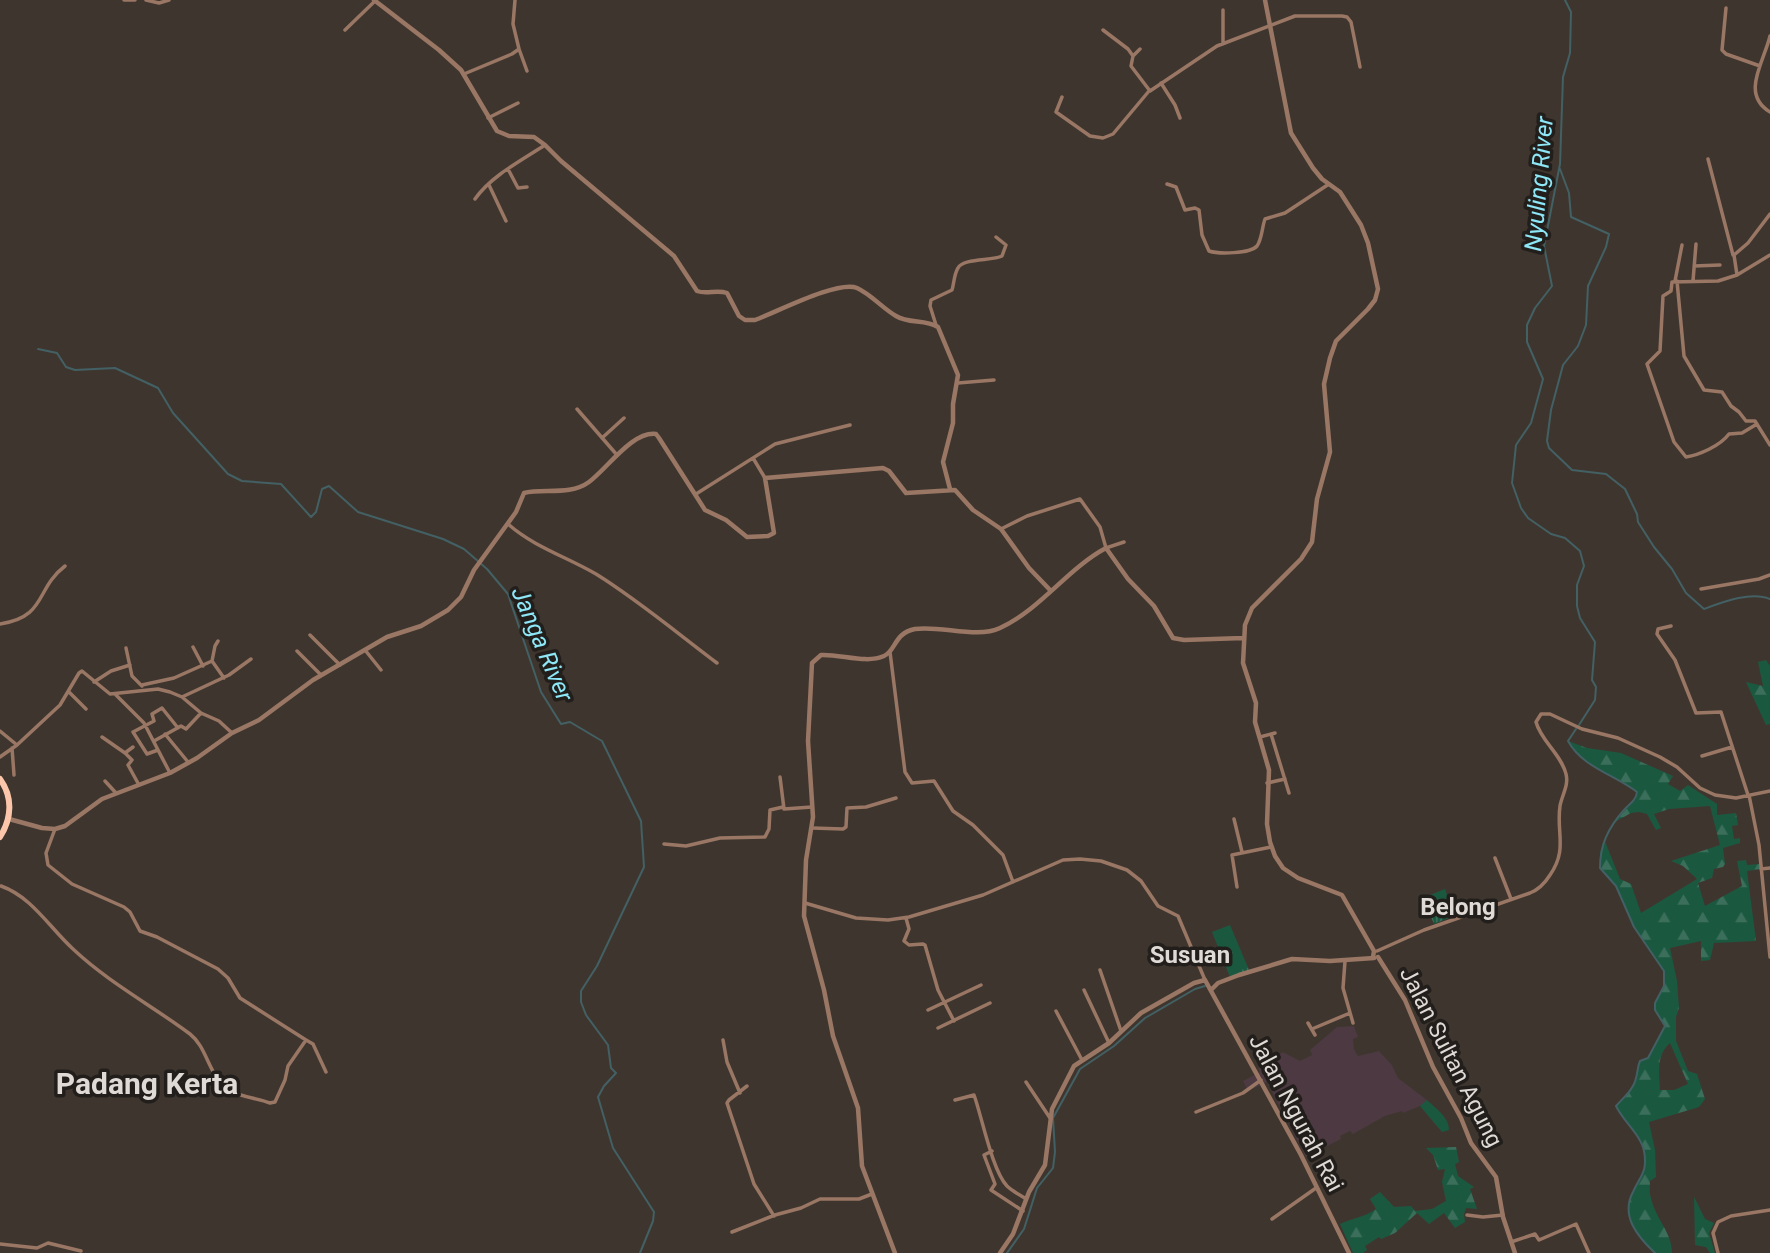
<svg xmlns="http://www.w3.org/2000/svg" width="1770" height="1253" viewBox="0 0 1770 1253" font-family="Roboto,sans-serif">
<style>
.medical{fill:#4c3941}
.grass{fill:url(#grass-tufts)}
.forest{fill:url(#forest-firs);fill-rule:evenodd}
.lines{fill:none;stroke-linecap:round;stroke-linejoin:round}
.stream{stroke:#436064;stroke-width:2}
.minor{stroke:#9a7664;stroke-width:3.5}
.tertiary{stroke:#9a7664;stroke-width:4.5}
.trunk{stroke:#fcc6aa;stroke-width:6}
.labels{text-anchor:middle;dominant-baseline:central;stroke-width:7;stroke-linejoin:round;paint-order:stroke}
.street-label{font-size:23px;fill:#dfdad5;stroke:#221e1b}
.water-label{font-size:24px;font-style:italic;fill:#8ee7f7;stroke:#221e1b}
.neighbourhood-label{font-size:24px;font-weight:bold;fill:#dfdad5;stroke:#221e1b}
.district-label{font-size:30px;font-weight:bold;fill:#dfdad5;stroke:#221e1b}
</style>
<defs>
<pattern id="grass-tufts" width="24" height="20" patternUnits="userSpaceOnUse" patternTransform="scale(1.75)"><rect width="24" height="20" fill="#1a5840"/><path d="M3 7l-1-3M5 7V3M7 7l1-3M15 17l-1-3M17 17v-4M19 17l1-3" fill="none" stroke="#3b6f5b"/></pattern>
<pattern id="forest-firs" width="22" height="20" patternUnits="userSpaceOnUse" patternTransform="scale(1.75)"><rect width="22" height="20" fill="#1a5840"/><path d="M5 1l3.5 6h-7zM16 11l3.5 6h-7z" fill="#3b6f5b"/></pattern>
</defs>
<rect width="100%" height="100%" fill="#3e362e"/>
<path class="medical" d="M1354,1026l4,11 -5,2 1,10 4,7 21,-5 13,14 6,13 29,22 -2,4 -22,9 -1,-2 -17,5 -32,18 -3,-3 -10,5 1,3 -35,18 -39,-75 -19,9 -5,-10 17,-9 -2,-4 25,-16 17,9 12,-6 -2,-5 27,-23z"/>
<path class="grass" d="M1445,889l9,27 -20,8 -11,-26z
M1230,925l19,45 -19,7 -18,-45z"/>
<path class="forest" d="M1766,660l4,6v58l-4,1 -20,-43 17,4 -5,-24z
M1568,741l19,7 34,5 52,23 -5,8 12,7 8,-6 29,19v11l19,-2 2,12 -6,1 2,13 6,-1v5l-17,5 2,16 -2,3 -9,2 -2,9 -14,5 7,23 37,-20 -5,-25 9,-1 1,5 13,-1v5l-13,2 9,70 -42,2 -4,17 -9,1v-20l-31,7 7,33 2,27 -3,9v24l12,30 9,3 8,25 -6,8 -50,15 6,28 1,27 -6,4c0,5 -1,12 1,17 4,20 21,34 21,55h-17c-17,-15 -34,-37 -22,-61 7,-16 15,-20 11,-41 -3,-16 -21,-30 -28,-45 7,-8 18,-17 20,-28 2,-6 1,-10 4,-17l8,-3 17,-32 -10,-16v-7l9,-17v-15l-30,-44 -18,-41 -16,-18v-15l4,-14 16,40 11,5 10,29 56,-34 -14,-13 -12,-5 49,-16 -10,-39 -41,3 -15,5 7,14 -5,2 -9,-16 -8,-2 -8,1 -18,10 23,-24v-7c-21,-17 -54,-25 -68,-51zM1670,1043l18,41 -14,6h-14c-1,-17 -4,-35 10,-47z
M1427,1100c9,9 22,17 22,30l-7,2 -22,-26z
M1456,1147l3,15 -4,2 3,12 16,11 -4,2 7,20 -11,-1 -2,6 1,8 -10,6 -11,-15 -15,11 -12,-11 -22,20 -14,6 -2,-2 -14,9 2,4 -4,3h-10l-13,-29c13,-6 25,-7 36,-15l-6,-10 10,-7 14,15 17,-1 4,5 17,-2 14,-8 -4,-19 3,-13 -7,1 -5,-15 -7,-7z
M1694,1197l11,22 9,4 -5,10 6,20h-5l-4,-6 -11,-2z"/>
<g class="lines">
<path class="stream" d="M1565,0l6,12 -1,41 -7,24 -3,87 -16,82 8,40 -17,22 -8,17v17l16,37 -12,44 -15,22 -4,38 9,25 7,10 23,16 14,4 15,13 4,15 -7,19v21l3,12 15,24 -3,38 4,7 -1,13 -16,25
M1560,169l9,24 2,24 38,17 -3,13 -18,39 -2,39 -8,21 -15,19 -12,45 -4,31 2,7 23,22 34,4 19,15 12,25 1,8 16,25 18,22 14,24 18,16c19,-7 47,-18 66,-10
M38,349l19,4 9,14 9,3 40,-2 43,20 15,25 55,61 14,7 39,3 30,33 5,-5 6,-23 7,-3 29,26 85,27 21,10 23,20 21,25 33,98 20,32 9,-2 32,19 39,80 3,46 -47,99 -16,25v11l5,13 22,30 3,23 5,5 -12,13 -6,11 15,51 41,64 -1,9 -13,32
M1576,729l-8,12c14,26 47,34 69,51 -1,9 -8,12 -13,18 -16,18 -24,35 -24,58l16,18 18,41 30,44v15l-9,17v7l10,16 -17,32 -8,3c-3,7 -2,11 -4,17 -2,11 -13,20 -20,28 7,15 25,29 28,45 4,21 -4,25 -11,41 -13,24 5,45 22,61
M1007,1253l17,-24 13,-41 16,-20 2,-16 -2,-34 27,-49 34,-23 31,-28 50,-29 10,-3"/>
<path class="minor" d="M124,0h11
M146,0l13,3 10,-3
M1726,8l-4,42 4,4 34,12
M1223,10v34
M345,30l31,-30
M1103,30l25,19 5,7
M1770,36c-6,26 -30,58 0,76
M519,49l8,22
M1140,49l-7,7 -2,10 19,25 67,-45 78,-30h47l5,1 4,5 9,45
M464,74l48,-20 7,-5 -6,-25 2,-24
M1161,83l14,22 5,13
M1062,97l-6,15 34,24 13,2 10,-4 36,-43
M488,118l30,-15
M1708,159l25,96
M508,169l10,19 9,-1
M1167,184l9,3 9,23 10,-2 4,2 3,25 7,16c9,3 41,3 48,-5 5,-7 5,-19 8,-27l20,-6 44,-29
M489,185l17,36
M475,199c16,-23 47,-39 70,-54
M1770,214l-22,29 -14,12 3,20 33,-20
M1694,266l26,-1
M1737,275l-19,6 -46,1 -1,9 -8,5 -3,55 -13,13 27,78 12,15c13,-2 34,-11 43,-23l13,-1 15,-9
M1675,281l7,-36
M1677,281l7,75 20,34 18,2 9,14 8,6 7,9h9l15,24
M1693,281l3,-37
M936,325l-6,-19 1,-6 21,-10c2,-6 2,-16 6,-22 5,-10 34,-7 44,-12l4,-11 -10,-8
M958,383l36,-3
M577,409l40,46
M602,438l22,-20
M753,458l12,20
M696,494l79,-50 75,-19
M508,524c26,23 59,33 88,50 42,26 81,59 121,89
M1001,529l26,-13 53,-17 20,28 6,21 18,-6
M1701,589l58,-10 11,-4
M0,624c47,-7 35,-35 65,-58
M1671,626l-13,3 -1,5 18,26 21,53 25,-1 27,83
M310,635l30,30
M193,647l10,19
M126,648l6,28 10,10
M365,650l16,20
M297,651l24,24
M890,652l15,120 7,11 22,-2 19,30 20,14 30,30 10,27
M212,661l3,-15 3,-5
M94,682l17,-11 19,-6
M142,685l32,-7 38,-17 12,17
M69,692l17,17
M116,695l28,28 26,50
M182,697l47,-22 22,-16
M0,731l17,14
M165,734l23,28
M1271,734l18,59
M102,737l23,16
M1260,737l15,-4
M154,741l27,-15 5,3 15,-16
M133,747l-8,6 7,7 -4,5 11,20
M12,748l2,27
M158,750l-11,4 -14,-22 21,-11 -2,-7 10,-6 16,20
M1702,756l30,-9
M0,757l17,-12 43,-40 19,-32 3,-2 28,23 48,-5 12,3 12,5 19,16 18,8 13,12
M780,777l4,32 28,-2
M105,781l11,12
M1267,783l18,-4
M1749,795l10,50 11,112
M1234,819l8,33
M812,828l31,1 3,-2 1,-19 19,-1 30,-9
M55,829l-9,24 2,12 24,19 52,23 6,5 10,19 17,6 61,32 10,9 12,20 66,42
M664,844l22,2 34,-8 45,-1 4,-8 1,-19 13,-3
M1495,858l16,41
M1761,869l9,-1
M1,886c31,11 48,41 72,63 35,33 78,56 117,85 18,14 18,42 39,56 11,7 28,8 41,13l5,-1 10,-22 3,-14 18,-26 7,4 13,28
M1237,887l-5,-32 39,-8
M805,903l51,15 32,2 21,-3 74,-22 80,-35 17,-1 21,2 26,9 14,11 17,25 20,10 27,64
M906,918l3,11 -5,12 5,4 14,-1 2,1 13,45 16,31
M1377,951l47,-21 106,-37c10,-4 15,-10 20,-18 18,-26 6,-42 10,-69 2,-11 9,-21 6,-32 -5,-20 -25,-33 -30,-52l5,-8h9l32,15 36,9 42,19 17,10 23,21 15,7 21,3 34,-7
M1345,961l-2,27 10,35
M1100,970l21,61
M1084,990l25,53
M928,1010l53,-25
M1056,1011l26,49
M1308,1023l7,12
M938,1028l52,-25
M1312,1029l38,-16
M723,1040l4,22 13,31
M1026,1082l24,36
M747,1086l-18,14 -2,3 27,81 20,32
M955,1100l19,-5c8,22 18,75 33,91 5,5 13,9 19,13
M1196,1112l47,-19 18,-13
M992,1151l-8,4 11,29 -4,6 32,21
M1467,1215l16,2 20,-2
M1272,1219l44,-31
M732,1232l43,-17 26,-7 19,-9h39l13,-5
M1511,1242l24,-8 4,6 37,-16 13,29
M0,1244l37,4 11,-5 33,8
M1718,1253l-5,-20 5,-11 13,-6 39,-6"/>
<path class="tertiary" d="M374,0l65,50 22,20 36,61 12,5 25,1 11,8 16,16 113,95 23,35c10,4 19,-2 30,2l12,23 6,4h10c22,-8 83,-40 102,-32 15,7 25,20 39,28 13,8 29,3 42,11l20,48 -5,29v19l-10,39 7,27
M1265,0l26,133 22,35 9,11 18,13 21,33 7,18 10,46 -3,11 -7,9 -32,32 -6,17 -6,26 6,68 -13,47 -5,43 -11,17 -49,49 -7,17 -2,38 13,40 -1,19 14,48 -2,54 3,18 5,14 8,12 15,10 44,17 32,56 -1,6
M9,819l33,9 13,1 10,-3 37,-27 68,-26 27,-15 35,-25 27,-13 54,-40 74,-43 34,-11 27,-16 13,-13 13,-27 42,-58 8,-19c19,-5 46,3 65,-11 18,-13 43,-51 67,-48l3,4 46,72 21,10 21,17 21,-1 6,-3 -9,-55 118,-10 6,3 17,22 49,-3 18,20 28,19 28,39 22,23
M1378,957l27,43 28,67 28,51 10,25 25,34 7,40 12,36
M1211,990l7,-7 21,-8 53,-16 38,2 44,-3
M895,1253l-33,-87 -4,-58 -25,-72 -9,-46 -20,-74 2,-56 7,-43 -5,-76 4,-78 9,-8c20,-1 45,9 63,1 12,-5 10,-23 31,-27 25,-4 62,10 85,-1 41,-19 67,-59 106,-80l22,31 26,27 19,32 11,2 59,-2
M1000,1253l13,-19 16,-42 16,-27 7,-56 22,-43 35,-23 32,-30 53,-30 11,-3 96,175 48,98"/>
<path class="trunk" d="M0,779c13,18 12,39 0,58"/>
</g>
<g class="labels">
<g class="street-label">
<text transform="translate(1451 1057) rotate(63)">Jalan Sultan Agung</text>
<text transform="translate(1296 1113) rotate(62)">Jalan Ngurah Rai</text>
</g>
<g class="water-label">
<text transform="translate(1539 184) rotate(-85)">Nyuling River</text>
<text transform="translate(542 644) rotate(67)">Janga River</text>
</g>
<g class="neighbourhood-label">
<text x="1458" y="907">Belong</text>
<text x="1190" y="955">Susuan</text>
</g>
<g class="district-label">
<text x="147" y="1083">Padang Kerta</text>
</g>
</g>
</svg>
